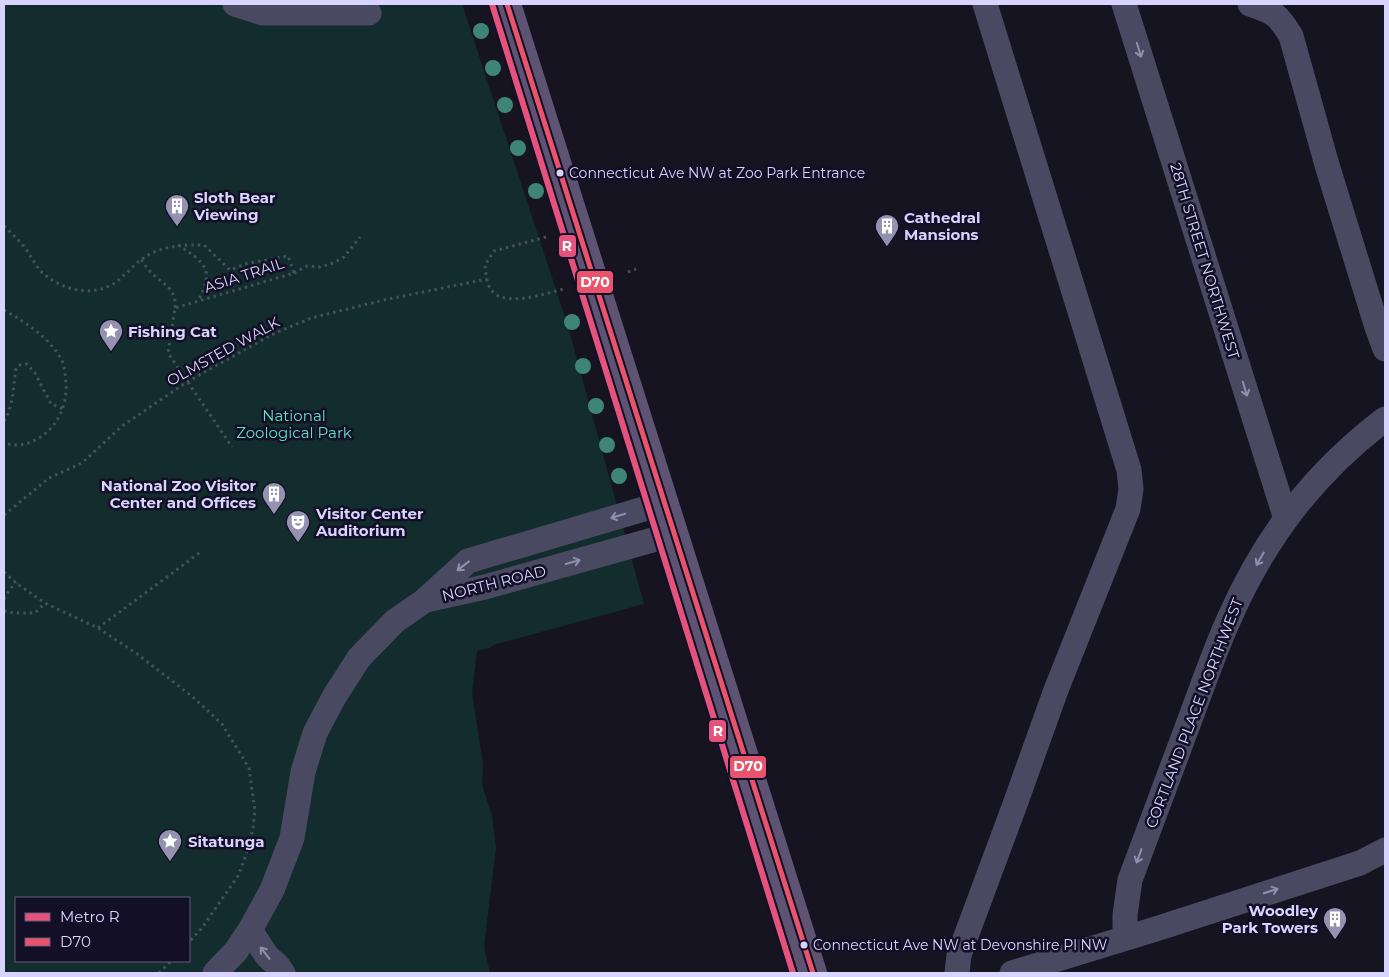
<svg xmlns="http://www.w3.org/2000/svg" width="1389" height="977" viewBox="0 0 1389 977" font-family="Montserrat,sans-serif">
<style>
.green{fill:#132c2d;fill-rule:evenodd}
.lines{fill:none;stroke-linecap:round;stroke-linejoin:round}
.path{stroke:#44505f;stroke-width:3;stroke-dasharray:2.5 4;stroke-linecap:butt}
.minor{stroke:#4a4962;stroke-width:25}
.major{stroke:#5e5373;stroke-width:28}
.bus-1-casing{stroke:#130f26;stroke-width:9}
.bus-1{stroke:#e9536b;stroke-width:5}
.metro-1-casing{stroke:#130f26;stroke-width:10}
.metro-1{stroke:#e5527b;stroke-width:6}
.tree{fill:#3e8478}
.oneway{stroke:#928eb0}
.bus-dot{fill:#d9d4ff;stroke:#130f26;stroke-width:2}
.labels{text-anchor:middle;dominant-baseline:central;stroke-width:5;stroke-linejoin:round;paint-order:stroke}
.bus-label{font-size:14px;fill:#d9d4ff;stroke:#130f26;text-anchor:start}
.poi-label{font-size:15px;font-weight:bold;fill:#d9d4ff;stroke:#130f26;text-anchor:start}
.street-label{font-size:15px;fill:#d9d4ff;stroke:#130f26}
.park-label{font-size:15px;fill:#5fe0c0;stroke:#130f26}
.line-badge{stroke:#130f26;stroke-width:2}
.badge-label{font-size:14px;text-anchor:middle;font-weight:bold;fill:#fff}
</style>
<rect width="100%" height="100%" fill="#161421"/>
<path class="green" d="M4,4h458l105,319 77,281 -151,41 -3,3 -13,3 -5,42 11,71 -1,21 10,30 4,33 -12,99 6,26h-486zM16,898h173v63h-173z"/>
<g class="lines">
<path class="path" d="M4,226c7,7 15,14 21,22 7,9 11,20 20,27 18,15 47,22 68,9 13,-8 22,-22 35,-29 19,-10 36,-10 56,-10l26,25 15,-6 43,-8 6,17 -119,35 -7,45 64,94
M546,237l-52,14 -9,14c1,8 1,19 7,26 13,16 53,3 71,-2
M178,245c27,17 37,25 20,56
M141,260c3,3 5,7 8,10 12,14 28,17 26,38
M628,272l8,-3
M294,273l13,-7 13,1 13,-4 11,-6 16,-20
M4,310c21,12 43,26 56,47 5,8 5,18 6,26 2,30 -17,58 -47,62 -5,0 -10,-1 -15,-1
M4,421c10,-16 9,-35 12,-53l4,-3 7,-1 8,9 16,31 12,5
M4,515l45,-37 33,-15 40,-37 65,-44 84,-47 40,-17 73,-18 103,-21
M4,572l12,11 29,20 53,25 38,25 58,45 28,26 27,44 6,43 -2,17 -7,27 -8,21 -37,53 -12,13
M4,599l6,-10 6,-6
M4,611l11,2h20l10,-10
M98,628l104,-77
M159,973l12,-12"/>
<path class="minor" d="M235,4l28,9h106
M1124,4l162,515
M1250,4c25,9 27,9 41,32l36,129 50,162 8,22
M426,600l59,-13 189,-53
M250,930l17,26 11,10 5,7
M1125,938v-23l5,-35c21,-55 41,-111 62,-166 12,-32 23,-64 37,-95 36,-82 85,-146 156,-200
M215,973l21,-22 14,-21 22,-40 20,-52 11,-66 12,-39 19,-36 25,-39 36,-37 29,-20 44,-40 196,-58
M957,973l2,-18 55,-148 42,-117 72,-181 3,-20 -2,-19 -144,-466
M1012,973l147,-45 201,-65 25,-13"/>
<path class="major" d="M507,4l306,969"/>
<g class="bus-1-casing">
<path id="bus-1" d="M507,4l306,969"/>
</g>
<use href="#bus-1" class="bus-1"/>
<g class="metro-1-casing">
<path id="metro-1" d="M492,4l301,969"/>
</g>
<use href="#metro-1" class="metro-1"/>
</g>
<g class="tree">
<circle cx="481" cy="31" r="8"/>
<circle cx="493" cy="68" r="8"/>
<circle cx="505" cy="105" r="8"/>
<circle cx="518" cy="148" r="8"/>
<circle cx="536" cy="191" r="8"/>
<circle cx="572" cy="322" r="8"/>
<circle cx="583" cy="366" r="8"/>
<circle cx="596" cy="406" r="8"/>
<circle cx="607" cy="445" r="8"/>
<circle cx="619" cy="476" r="8"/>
</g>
<defs><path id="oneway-shaft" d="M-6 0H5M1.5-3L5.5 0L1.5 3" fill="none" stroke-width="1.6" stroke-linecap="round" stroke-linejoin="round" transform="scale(1.25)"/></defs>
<g class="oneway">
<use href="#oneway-shaft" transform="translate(1139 50) rotate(73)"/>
<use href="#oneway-shaft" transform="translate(1245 389) rotate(73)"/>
<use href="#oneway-shaft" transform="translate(618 516) rotate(163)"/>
<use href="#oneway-shaft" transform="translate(1260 559) rotate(120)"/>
<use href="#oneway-shaft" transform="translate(573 562) rotate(-16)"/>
<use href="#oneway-shaft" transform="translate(463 566) rotate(142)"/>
<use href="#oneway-shaft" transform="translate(1139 856) rotate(110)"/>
<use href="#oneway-shaft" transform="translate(1271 891) rotate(-18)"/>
<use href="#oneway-shaft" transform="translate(265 953) rotate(-128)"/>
</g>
<defs>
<g id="building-pin" transform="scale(1.25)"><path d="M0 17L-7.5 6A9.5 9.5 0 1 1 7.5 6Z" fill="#9591b1" stroke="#130f26"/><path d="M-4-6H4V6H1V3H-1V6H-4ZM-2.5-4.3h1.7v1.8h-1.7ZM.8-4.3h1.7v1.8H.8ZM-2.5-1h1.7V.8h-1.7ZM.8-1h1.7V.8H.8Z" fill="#fff"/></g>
<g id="sight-pin" transform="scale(1.25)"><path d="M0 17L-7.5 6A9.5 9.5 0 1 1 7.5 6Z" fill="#9591b1" stroke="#130f26"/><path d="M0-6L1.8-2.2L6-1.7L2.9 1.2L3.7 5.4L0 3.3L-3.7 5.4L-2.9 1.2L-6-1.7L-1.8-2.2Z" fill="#fff"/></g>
<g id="theatre-pin" transform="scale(1.25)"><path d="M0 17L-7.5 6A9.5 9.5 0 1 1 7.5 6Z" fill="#9591b1" stroke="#130f26"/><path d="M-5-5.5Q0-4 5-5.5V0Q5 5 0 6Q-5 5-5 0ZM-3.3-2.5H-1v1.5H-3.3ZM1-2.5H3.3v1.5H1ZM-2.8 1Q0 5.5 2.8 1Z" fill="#fff"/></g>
</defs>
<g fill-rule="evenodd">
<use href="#building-pin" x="177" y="206"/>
<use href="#building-pin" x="887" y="226"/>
<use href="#sight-pin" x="111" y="331"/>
<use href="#building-pin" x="274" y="494"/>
<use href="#theatre-pin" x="298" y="522"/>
<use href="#sight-pin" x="170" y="841"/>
<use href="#building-pin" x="1335" y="919"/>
</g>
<g class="bus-dot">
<circle cx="560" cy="173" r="4.5"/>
<circle cx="804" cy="945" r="4.5"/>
</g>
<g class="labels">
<g class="bus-label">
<text x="569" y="173">Connecticut Ave NW at Zoo Park Entrance</text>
<text x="813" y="945">Connecticut Ave NW at Devonshire Pl NW</text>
</g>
<g class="poi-label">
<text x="194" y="197">Sloth Bear<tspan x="194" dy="17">Viewing</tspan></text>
<text x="904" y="217">Cathedral<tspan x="904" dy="17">Mansions</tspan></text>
<text x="128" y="331">Fishing Cat</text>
<text x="256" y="485" text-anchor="end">National Zoo Visitor<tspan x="256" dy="17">Center and Offices</tspan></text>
<text x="316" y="513">Visitor Center<tspan x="316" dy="17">Auditorium</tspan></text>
<text x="188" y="841">Sitatunga</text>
<text x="1318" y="910" text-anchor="end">Woodley<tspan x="1318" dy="17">Park Towers</tspan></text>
</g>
<g class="street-label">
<text transform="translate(1205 261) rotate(73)">28TH STREET NORTHWEST</text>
<text transform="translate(244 275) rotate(-18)">ASIA TRAIL</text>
<text transform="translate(223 351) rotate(-29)">OLMSTED WALK</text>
<text transform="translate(494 583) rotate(-14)">NORTH ROAD</text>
<text transform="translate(1194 713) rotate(-69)">CORTLAND PLACE NORTHWEST</text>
</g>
<g class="park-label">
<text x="294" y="415">National<tspan x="294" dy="17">Zoological Park</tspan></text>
</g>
</g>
<g class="line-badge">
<rect x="558" y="234" width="19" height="24" rx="5" fill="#e5527b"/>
<rect x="576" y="270" width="38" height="24" rx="5" fill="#e9536b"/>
<rect x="708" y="719" width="19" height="24" rx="5" fill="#e5527b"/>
<rect x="729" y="755" width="38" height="24" rx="5" fill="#e9536b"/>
</g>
<g class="badge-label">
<text x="567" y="251">R</text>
<text x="595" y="287">D70</text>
<text x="718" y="736">R</text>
<text x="748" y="771">D70</text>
</g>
<rect width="1389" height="977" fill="none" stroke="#d9d4ff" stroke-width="10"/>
<rect x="15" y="897" width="175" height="65" fill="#130f26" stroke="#625e7d"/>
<rect x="25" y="913" width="25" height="8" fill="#e5527b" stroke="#625e7d"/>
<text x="60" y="922" font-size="15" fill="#d9d4ff">Metro R</text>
<rect x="25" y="938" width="25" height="8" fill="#e9536b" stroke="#625e7d"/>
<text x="60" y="947" font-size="15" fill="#d9d4ff">D70</text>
</svg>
